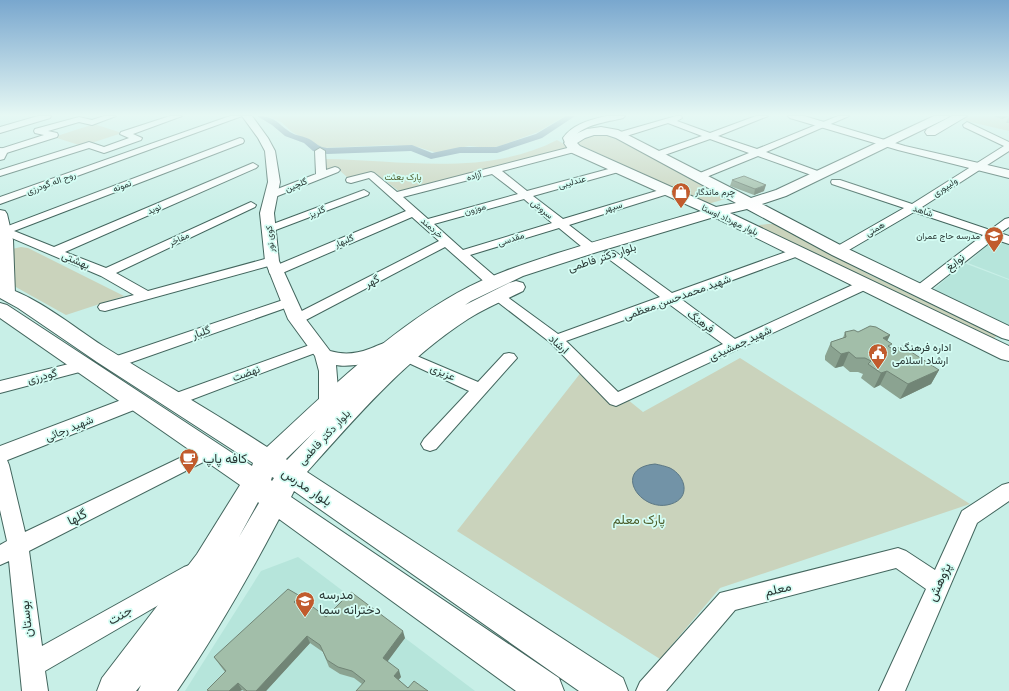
<svg xmlns="http://www.w3.org/2000/svg" width="1009" height="691" viewBox="0 0 1009 691" font-family="'DM Sans',Vazirmatn,sans-serif">
<style>
.built{fill:#b6e5db}
.green{fill:#cad3bc}
.water{fill:#7293a7;stroke:#5c7885}
.lines{fill:none;stroke-linecap:round;stroke-linejoin:round}
.canal{fill:#7293a7;fill-rule:evenodd}
.minor-casing{stroke:#43665e;stroke-width:2}
.tertiary-casing{stroke:#43665e;stroke-width:2}
.secondary-casing{stroke:#43665e;stroke-width:2}
.minor{fill:#fff;fill-rule:evenodd}
.tertiary{fill:#fff;fill-rule:evenodd}
.secondary{fill:#fff;fill-rule:evenodd}
.wall{fill:#8ba391}
.shaded-wall{fill:#718576}
.building{fill:#a2bea9;stroke:#718576}
.labels{text-anchor:middle;dominant-baseline:central;stroke-width:3.5;stroke-linejoin:round;paint-order:stroke}
.far-street-label{font-size:9px;fill:#2a3936;stroke:#d5fdf4}
.far-park-label{font-size:9px;fill:#4d5f2d;stroke:#d5fdf4}
.far-poi-label{font-size:9px;fill:#2a3936;stroke:#d5fdf4;text-anchor:start}
.street-label{font-size:11px;fill:#2a3936;stroke:#d5fdf4}
.poi-label{font-size:11px;fill:#2a3936;stroke:#d5fdf4;text-anchor:start}
.near-poi-label{font-size:13px;fill:#2a3936;stroke:#d5fdf4;text-anchor:start}
.near-street-label{font-size:13px;fill:#2a3936;stroke:#d5fdf4}
.near-park-label{font-size:13px;fill:#4d5f2d;stroke:#d5fdf4}
</style>
<rect width="100%" height="100%" fill="#c8efe7"/>
<path class="built" d="M995,238l14,4v37l-41,-16z
M964,263l45,17v48l-78,-36z
M298,557l177,134h-290l76,-120z"/>
<path class="green" d="M268,116h297l-27,16 -38,14 -10,2 -21,-2 -32,7 -19,-6 -25,-2 -72,3 -29,-16 -11,-10z
M969,116h40v15l-47,-11z
M94,124l28,9 -40,13 -28,-9z
M597,134h16l112,65 -17,5 -132,-61 2,-3z
M557,140l12,7 -169,45 -26,-20 -26,6 -11,-10 -13,5 1,-14c77,1 160,18 232,-19z
M768,224h7l93,50 129,62 -6,4 -232,-112v-3z
M21,247l7,1 96,48 -58,19 -52,-29 -2,-37z
M740,358l230,146 -250,84 -60,71 -203,-128 129,-165 57,46z"/>
<path class="water" d="M655,464c5,1 10,2 15,4 16,8 21,30 1,36 -31,10 -60,-36 -16,-40z"/>
<g class="lines">
<path class="canal" d="M257,116c18,0 20,7 33,16 6,4 15,4 21,8 6,4 8,7 16,8l85,-3 20,8 28,-6h36l40,-13 30,-18h9l-33,22 -45,15h-37l-29,6 -20,-8 -84,3 -14,-3 -9,-8 -19,-7 -13,-11z"/>
<g class="minor-casing">
<path id="minor" d="M38,116h13l-1,2 -50,15v-6z
M104,116h12l-24,9 -13,-3 -31,9 9,2 1,2 -1,2 -57,18v-6l44,-14 -9,-2 -1,-2 1,-2 44,-12 13,3z
M170,116h12l-49,18 9,4 -1,2 -34,12 -3,1 -15,-5 -89,28v-6l86,-27 3,-1 15,5 25,-9 -9,-4 1,-2z
M230,116h12l-242,88v-7z
M676,116h5l1,2 -5,3 33,12 46,-17h12l-50,20 39,13 81,-33h11l-83,36 57,21 2,2 -2,2h-6l-59,-21 -59,24 -5,-3 1,-2 54,-22 -39,-14 -51,18h-6l-2,-2 2,-2 49,-17 -34,-13 -48,15 -4,-3 1,-2z
M967,122l42,20v9l-87,56 68,23 15,-11 4,-1v9l-9,6 9,3v8l-15,-5 -70,55h-10l-2,-3 2,-3 69,-53 -69,-23 -72,42h-8l-2,-3 2,-3 70,-40 -72,-24 -1,-2 1,-2h8l72,24 92,-58 -40,-19 -1,-2z
M240,138l3,1 1,2 -1,2 -229,88 40,16 199,-84 5,3 -2,2 -191,84 41,16 145,-66 5,3 -1,2 -139,66 32,18 124,-34 4,1 2,3 -2,3 -171,47 -5,-1 -2,-3 2,-3 34,-9 -33,-19 -101,-43v-4z
M575,146l5,3 -2,2 -76,20 25,20 89,-24h6l2,2 -2,2 -89,25 30,23 100,-30 4,-1 5,3 -1,2 -102,32 26,20 2,3 -2,3h-8l-28,-23 -89,27 28,24 2,3 -2,3h-10l-43,-38 -143,75 -5,1 -5,-1 -2,-3 2,-3 147,-75 -27,-24 -132,57h-10l-1,-3 1,-3 136,-57 -37,-33 -18,5 -4,-1 -1,-2 1,-2 24,-6 3,1 23,19zM492,174l26,20 -90,25 -25,-22zM524,199l28,24 -89,27 -29,-26z
M320,148l5,3 1,19 9,-3 3,1 2,2 -2,2 -63,25h-8l-1,-2 1,-2 49,-19 -1,-23z
M364,190l5,3 -1,2 -95,36h-8l-2,-2 2,-2z
M797,248l4,1 2,3 -2,3 -120,44 54,40 124,-57h10l2,3 -2,3 -253,118 -6,-2 -59,-61 -61,-47 2,-3h10l56,41 102,-37 -54,-40 -2,-3 2,-3h8l58,42zM669,304l54,40 -105,48 -52,-51z
M289,298l5,1 2,3 -2,3 -176,62 -5,1 -5,-1 -3,-4 3,-4z
M318,342l5,2 3,3 -3,3 -143,54 -6,2 -6,-2 -2,-4 2,-4z
M405,351l73,31 26,-28 5,-1 5,1 3,4 -81,91 -6,2 -6,-2 -3,-5 3,-5 45,-48 -69,-32 -3,-3 3,-3z
M85,360l6,1 2,4 -2,4 -91,24v-12z
M209,444l6,2 3,5 -3,5 -186,95 13,95 142,-79 8,-3 8,3 3,7 -3,7 -155,90 3,20h-26l-13,-130 -9,4v-20l7,-4 -7,-31v-52l7,2 2,5 16,67z
M1009,483v18l-32,22 -72,168h-26l47,-102 -30,-21 -161,42 -69,81h-30l4,-9 80,-89 178,-45 8,3 29,19 27,-59 40,-26z"/>
</g>
<g class="tertiary-casing">
<path id="tertiary" d="M242,116h10l16,22 7,13 5,31 -6,31 5,48 26,57 25,33c13,4 26,3 39,-2 9,-3 17,-9 27,-6l3,4c-9,14 -47,21 -63,18l3,37 -3,5 -7,2 -7,-2 -3,-5v-31l-4,-15 -27,-37 -23,-58 -5,-48 8,-31 -3,-31 -7,-13z
M606,116h19l-2,2c-16,4 -39,6 -50,20l2,5 -1,2h-8l-3,-7c10,-14 27,-18 43,-22z
M788,116h16l101,30 104,24v8l-111,-28 -108,-32z
M0,148l7,1 1,2 -4,8 -4,1z
M0,210l5,1 2,3 6,26 2,54 -2,3 -6,2 -7,-3z
M137,394l7,2 3,5 -3,5 -144,57v-17z"/>
</g>
<g class="secondary-casing">
<path id="secondary" d="M934,116h15l-2,2 -161,78 -24,8 82,43 165,79v14l-7,-2 -170,-83 -85,-46 -17,4 279,133v15l-8,-2 -287,-142 -117,35 -74,24 -52,25 -6,4 44,-22 7,-2 7,2 2,4 -2,4c-18,9 -38,17 -55,28 -62,40 -112,98 -161,153l316,206 5,13h-49l-285,-200 -3,6 268,181 5,13h-48l-237,-172c-31,59 -64,117 -102,172h-39l3,-6 -5,6h-39l5,-13 95,-124 43,-69 -240,-167v-15l7,2 245,161 1,-3 -156,-101 -79,-54 -18,-10v-12c35,9 72,40 103,60 54,34 110,66 164,101 60,-55 119,-114 190,-154 32,-18 67,-29 101,-40 47,-15 95,-28 143,-42l-131,-59 -6,-9 7,-7 16,-7 14,-2 17,3 133,68 25,-8zM594,135h13l9,3 120,65 -20,4 -136,-61 -3,-3 8,-5zM316,430l-29,30 -1,-1zM272,477l2,1 -2,3 -1,-1zM258,502l1,1 -20,34z
M952,116h15l-32,19h-8l-2,-3 2,-3z"/>
</g>
<use href="#minor" class="minor"/>
<use href="#tertiary" class="tertiary"/>
<use href="#secondary" class="secondary"/>
</g>
<path class="wall" d="M993,116h16v7h-3l3,-7 -7,3z
M732,180l32,11 -10,4 -24,-9z
M845,332h13l32,3 -3,6 3,7 4,2 45,20 -8,14 -31,15 -20,-14 -6,3 -13,-10 2,-4 -5,-2h-8l-7,-6 -8,2 -10,-8v-4l6,-14 12,-4z
M303,603l-3,3 8,6 97,26 -18,23 14,16 -3,2 10,9 21,3 -67,-7 -8,-6 -14,-4 -11,-7 -6,-15 -13,-9 -44,48h-22l-2,-1 -2,1h-32l17,-19 -6,-8 -5,-7z"/>
<path class="shaded-wall" d="M1003,116h6l-7,3z
M766,185l-2,6 -10,4 1,-6z
M890,335l-7,14v-11z
M849,352l-6,14 -8,2 6,-14z
M939,370l-8,14 -31,15 8,-15z
M887,371l-7,14 -6,3 7,-15z
M300,596l3,7 -6,6 -3,-7z
M403,631l2,7 -20,27 -2,-7z
M307,636l3,7 -44,48h-10z
M399,670l2,7 -5,6 -2,-7z
M238,683l4,7 -2,1h-11z"/>
<path class="building" d="M744,176l22,9 -11,4 -23,-9z
M870,326l6,1 14,8 -7,3 9,6 -4,2 6,4 8,-4 37,24 -31,14 -21,-13 -6,2 -13,-9 3,-3 -6,-3h-9l-7,-6 -8,2 -10,-8v-4l15,-5 -1,-5 9,-2 4,2z
M288,589l12,7 -6,6 14,10 5,-5 13,10 25,-25 52,39 -20,27 16,12 -5,6 14,12 6,-7 14,10h-72l9,-10 -13,-10 -14,-4 -11,-7 -7,-15 -13,-9 -51,55h-9l-9,-8 -9,8h-20l-2,-1 19,-19 -12,-14z"/>
<linearGradient id="sky" x2="0" y2="1"><stop stop-color="#79a7ce"/><stop offset="0.54" stop-color="#e6f8f4"/><stop offset="1" stop-color="#e6f8f4" stop-opacity="0"/></linearGradient>
<rect width="1009" height="213" fill="url(#sky)"/>
<defs>
<g id="shop-pin" transform="scale(1)"><path d="M0 17L-7.5 6A9.5 9.5 0 1 1 7.5 6Z" fill="#c15b2d" stroke="#d5fdf4"/><path d="M-5-2.5h2.3a2.7 3.5 0 0 1 5.4 0H5L5.5 6h-11ZM-1.5-2.5h3a1.5 2.3 0 0 0-3 0Z" fill="#fff"/></g>
<g id="school-pin" transform="scale(1)"><path d="M0 17L-7.5 6A9.5 9.5 0 1 1 7.5 6Z" fill="#c15b2d" stroke="#d5fdf4"/><path d="M0-5L7-2L0 1L-7-2ZM-4 1L0 2.5L4 1V4Q0 6-4 4Z" fill="#fff"/></g>
<g id="civic-pin" transform="scale(1)"><path d="M0 17L-7.5 6A9.5 9.5 0 1 1 7.5 6Z" fill="#c15b2d" stroke="#d5fdf4"/><path d="M-.6-6.5H3V-4.5H.6V-3L4-1V1h2V6H-6V1h2V-1L-.6-3ZM-1.2 2.5V6h2.4V2.5Z" fill="#fff"/></g>
<g id="cafe-pin" transform="scale(1)"><path d="M0 17L-7.5 6A9.5 9.5 0 1 1 7.5 6Z" fill="#c15b2d" stroke="#d5fdf4"/><path d="M-5.5-4.5H6V0H3Q3 3.5 0 3.5H-2.5Q-5.5 3.5-5.5 0ZM3-3.2v2h1.7v-2ZM-6 4.5H4V6H-6Z" fill="#fff"/></g>
</defs>
<g fill-rule="evenodd">
<use href="#shop-pin" x="681" y="192"/>
<use href="#school-pin" x="994" y="236"/>
<use href="#civic-pin" x="878" y="353"/>
<use href="#cafe-pin" x="189" y="458"/>
<use href="#school-pin" x="305" y="601"/>
</g>
<g class="labels">
<g class="far-street-label">
<text transform="translate(474 176) rotate(-15)">آزاده</text>
<text transform="translate(572 182) rotate(-15)">عندلیبی</text>
<text transform="translate(51 183) rotate(-20)">روح اله گودرزی</text>
<text transform="translate(296 185) rotate(-22)">گلچین</text>
<text transform="translate(122 186) rotate(-21)">نمونه</text>
<text transform="translate(945 187) rotate(-33)">ولیپوری</text>
<text transform="translate(613 207) rotate(-17)">سپهر</text>
<text transform="translate(154 209) rotate(-23)">نوید</text>
<text transform="translate(475 209) rotate(-16)">موزون</text>
<text transform="translate(542 209) rotate(39)">سروش</text>
<text transform="translate(923 211) rotate(18)">شاهد</text>
<text transform="translate(317 212) rotate(-22)">گلریز</text>
<text transform="translate(730 220) rotate(25)">بلوار مهرداد اوستا</text>
<text transform="translate(432 228) rotate(41)">خردمند</text>
<text transform="translate(875 229) rotate(-30)">همتی</text>
<text transform="translate(179 239) rotate(-25)">مفاخر</text>
<text transform="translate(270 239) rotate(-95)">کوی نور</text>
<text transform="translate(511 239) rotate(-18)">مقدسی</text>
<text transform="translate(344 241) rotate(-23)">گلبهار</text>
</g>
<g class="far-park-label">
<text x="403" y="177">پارک بعثت</text>
</g>
<g class="far-poi-label">
<text x="695" y="192">چرم ماندگار</text>
<text x="980" y="236" text-anchor="end">مدرسه حاج عمران</text>
</g>
<g class="street-label">
<text transform="translate(602 257) rotate(-18)">بلوار دکتر فاطمی</text>
<text transform="translate(76 260) rotate(23)">بهشتی</text>
<text transform="translate(955 262) rotate(-39)">نوابغ</text>
<text transform="translate(372 281) rotate(-27)">گهر</text>
<text transform="translate(677 297) rotate(-20)">شهید محمدحسن معظمی</text>
<text transform="translate(701 321) rotate(36)">فرهنگ</text>
<text transform="translate(201 332) rotate(-19)">گلبار</text>
<text transform="translate(740 343) rotate(-25)">شهید جمشیدی</text>
<text transform="translate(559 344) rotate(42)">ارشاد</text>
<text transform="translate(443 372) rotate(23)">عزیزی</text>
<text transform="translate(246 373) rotate(-20)">نهضت</text>
<text transform="translate(42 376) rotate(-15)">گودرزی</text>
<text transform="translate(69 428) rotate(-22)">شهید رجائی</text>
<text transform="translate(324 437) rotate(-47)">بلوار دکتر فاطمی</text>
</g>
<g class="poi-label">
<text x="892" y="347">اداره فرهنگ و<tspan x="892" dy="13">ارشاد اسلامی</tspan></text>
</g>
<g class="near-poi-label">
<text x="203" y="458">کافه پاپ</text>
<text x="319" y="594">مدرسه<tspan x="319" dy="15">دخترانه سما</tspan></text>
</g>
<g class="near-street-label">
<text transform="translate(307 487) rotate(34)">بلوار مدرس</text>
<text transform="translate(77 517) rotate(-27)">گلها</text>
<text transform="translate(939 582) rotate(-66)">پژوهش</text>
<text transform="translate(778 589) rotate(-14)">معلم</text>
<text transform="translate(120 615) rotate(-30)">جنت</text>
<text transform="translate(26 619) rotate(-96)">بوستان</text>
</g>
<g class="near-park-label">
<text x="639" y="519">پارک معلم</text>
</g>
</g>
</svg>
